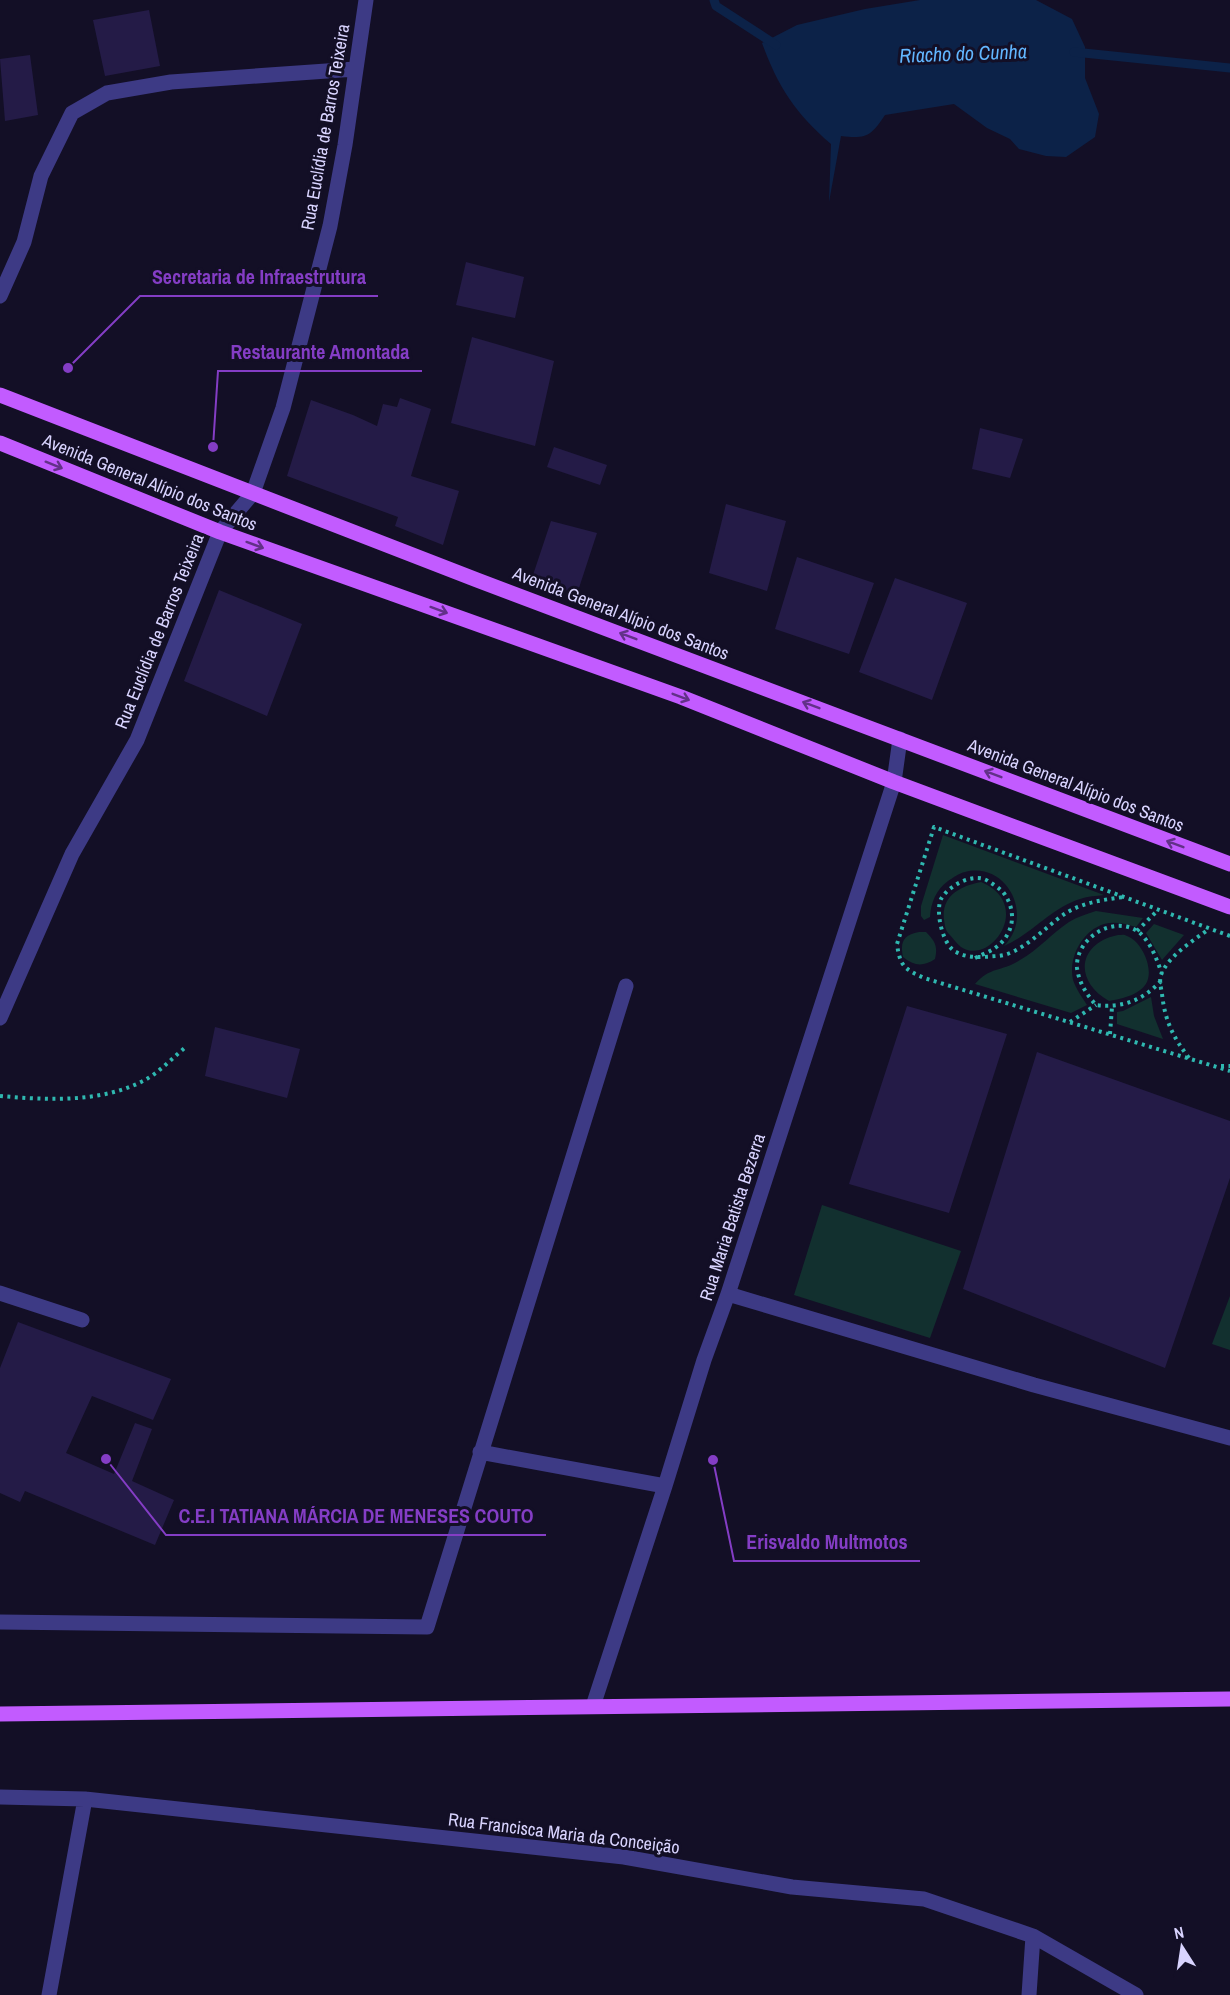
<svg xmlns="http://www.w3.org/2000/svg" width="1230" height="1995" viewBox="0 0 1230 1995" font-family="'Archivo Narrow',sans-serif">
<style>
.green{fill:#12302f}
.water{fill:#0c2248}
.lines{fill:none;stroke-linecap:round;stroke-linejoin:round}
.stream{stroke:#0c2248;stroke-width:9}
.building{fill:#241b47}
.path{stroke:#2fb8b0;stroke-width:4;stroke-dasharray:3 4.5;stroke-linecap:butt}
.street{stroke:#3d3a85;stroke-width:15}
.primary{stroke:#c25bff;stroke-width:15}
.oneway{stroke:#623188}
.labels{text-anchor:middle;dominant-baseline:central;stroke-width:6;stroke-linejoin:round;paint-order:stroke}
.street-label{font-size:18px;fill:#d9d4ff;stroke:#130f26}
.water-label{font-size:20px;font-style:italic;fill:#62b6ff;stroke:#130f26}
.leader{fill:none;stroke:#843dc5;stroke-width:2}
.callout-dot{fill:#843dc5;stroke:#130f26;stroke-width:2}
.callout-label{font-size:20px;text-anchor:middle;font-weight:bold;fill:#843dc5;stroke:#130f26;stroke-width:6;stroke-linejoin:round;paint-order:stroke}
</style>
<rect width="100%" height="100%" fill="#130f26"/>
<path class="green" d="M943,835l161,60c-8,1 -16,1 -24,4 -29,9 -48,35 -76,47 31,-31 2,-85 -39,-74 -6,1 -12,6 -17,9 -12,9 -17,21 -18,36l-6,3 -3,-4v-10z
M981,882c53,22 10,85 -20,65 -5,-4 -9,-10 -13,-14 -3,-4 -3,-8 -4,-13 -3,-24 16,-34 37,-38z
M1096,911l47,7 -7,9c-10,-3 -21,-6 -32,-3 -22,7 -36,34 -31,56 3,9 9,17 14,25l-16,8 -96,-29c16,-18 27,-12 45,-24 18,-10 32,-27 49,-38 8,-5 18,-8 27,-11z
M1154,924l30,11 -22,25 -16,-27z
M919,932h7c9,9 12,14 9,27 -12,8 -21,7 -32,-2 -3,-15 0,-22 16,-25z
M1118,935c3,0 6,-1 9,1 14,5 25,29 21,43 -4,15 -26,20 -39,22 -36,-20 -31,-58 9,-66z
M1151,997l3,19 9,23 -46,-15v-12l6,-1z
M822,1205l139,46 -31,87 -136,-43z
M1230,1296v54l-18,-6z"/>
<path class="water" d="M920,0h116l36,19 13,28v31l14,36 -4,23 -29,20 -20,-1 -27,-7 -9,-10 -23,-11 -33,-24 -69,11c-14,21 -18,24 -44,21l-12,66 2,-58c-35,-30 -53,-57 -69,-101l35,-18 68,-16z"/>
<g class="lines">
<path class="stream" d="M714,0l2,6 60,39
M1074,52l156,16"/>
</g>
<path class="building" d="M149,10l11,56 -55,10 -12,-56z
M30,55l8,60 -33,6 -5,-62z
M466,262l58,15 -9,41 -59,-13z
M472,337l82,24 -19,85 -84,-23z
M400,398l31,11 -20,67 48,15 -16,54 -48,-19 3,-9 -111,-41 24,-76 42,15 24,11 6,-22 14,3z
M980,428l43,11 -13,39 -38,-9z
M554,447l53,18 -7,20 -53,-18z
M726,504l60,17 -19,70 -58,-18z
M551,521l46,12 -20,61 -45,-16z
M797,557l77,26 -25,71 -74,-25z
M895,578l72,25 -35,97 -73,-28z
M219,590l83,34 -35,92 -83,-35z
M907,1006l100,28 -58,179 -100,-29z
M215,1027l85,22 -13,49 -82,-22z
M1037,1052l193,69v57l-65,190 -202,-79z
M18,1322l153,57 -18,41 -61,-24 -26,57 48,21 21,-51 17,6 -20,52 42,19 -19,45 -130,-54 -5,11 -20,-9v-125z"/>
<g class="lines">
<path class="path" d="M1137,931l21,-21
M1230,936l-296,-109 -37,117c3,23 8,25 27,34l306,93
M975,958c6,-3 14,-6 20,-10 20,-14 22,-38 8,-56 -4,-4 -10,-8 -15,-11 -14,-9 -39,4 -47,18 -6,13 2,47 15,53 13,7 27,5 41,4 24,-1 49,-30 69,-43 18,-11 37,-13 57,-16
M1161,981c-19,20 -39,27 -65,24 -9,-10 -17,-22 -19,-37 -2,-30 38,-55 63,-35 11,10 17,27 22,41
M1070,1022l26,-17
M1110,1034l2,-27
M1189,1058c-16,-21 -24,-37 -27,-64 -1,-6 -3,-14 -1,-19 7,-19 33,-35 48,-46
M1221,1066h9
M0,1096c47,4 100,7 143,-15 16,-8 30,-24 44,-35"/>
<path class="street" d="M0,296l24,-54 17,-66 31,-63 35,-20 64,-11 184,-13
M0,1018l72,-164 65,-114 83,-208 33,-39 30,-85 47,-182 15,-81 21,-145
M0,1293l82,27
M728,1294l306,91 196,53
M480,1452l185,34
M0,1622l427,5 199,-641
M593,1706l72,-220 39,-126 24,-66 166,-512 6,-43
M0,1797l85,2 539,58 168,30 132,12 109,37 103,59
M49,1995l36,-196
M1029,1995l4,-59"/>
<path class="primary" d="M0,395l477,185 753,284
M0,443l220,89 461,165 213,85 336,125
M0,1714l1230,-15"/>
</g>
<defs><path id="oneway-shaft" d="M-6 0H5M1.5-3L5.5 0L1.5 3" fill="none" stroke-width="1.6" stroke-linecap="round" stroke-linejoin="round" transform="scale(1.5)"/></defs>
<g class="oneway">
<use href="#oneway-shaft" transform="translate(54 465) rotate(22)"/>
<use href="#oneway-shaft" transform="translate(255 545) rotate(20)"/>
<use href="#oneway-shaft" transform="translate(439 610) rotate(20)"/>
<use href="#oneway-shaft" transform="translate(628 636) rotate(-159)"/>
<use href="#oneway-shaft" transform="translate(681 697) rotate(21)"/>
<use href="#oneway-shaft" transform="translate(811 705) rotate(-159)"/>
<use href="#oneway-shaft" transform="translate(993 774) rotate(-159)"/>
<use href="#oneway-shaft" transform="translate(1175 844) rotate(-159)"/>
</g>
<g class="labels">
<g class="street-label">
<text transform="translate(325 127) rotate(-80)">Rua Euclídia de Barros Teixeira</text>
<text transform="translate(150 482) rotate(22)">Avenida General Alípio dos Santos</text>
<text transform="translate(621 613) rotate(21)">Avenida General Alípio dos Santos</text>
<text transform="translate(159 631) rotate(-68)">Rua Euclídia de Barros Teixeira</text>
<text transform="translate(1076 785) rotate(21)">Avenida General Alípio dos Santos</text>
<text transform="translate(732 1217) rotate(-72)">Rua Maria Batista Bezerra</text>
<text transform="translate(564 1833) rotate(7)">Rua Francisca Maria da Conceição</text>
</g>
<g class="water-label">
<text transform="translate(963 53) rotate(-2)">Riacho do Cunha</text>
</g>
</g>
<path class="leader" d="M68 368L140 296H378M213 447L218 371H422M106 1459L166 1535H546M713 1460L734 1561H920"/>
<g class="callout-dot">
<circle cx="68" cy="368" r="6"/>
<circle cx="213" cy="447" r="6"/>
<circle cx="106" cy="1459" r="6"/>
<circle cx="713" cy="1460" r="6"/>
</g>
<g class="callout-label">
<text x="259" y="284">Secretaria de Infraestrutura</text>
<text x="320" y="359">Restaurante Amontada</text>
<text x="356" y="1523">C.E.I TATIANA MÁRCIA DE MENESES COUTO</text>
<text x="827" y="1549">Erisvaldo Multmotos</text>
</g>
<g transform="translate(1182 1947) rotate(348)" stroke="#130f26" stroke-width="4.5" paint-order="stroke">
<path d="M0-4.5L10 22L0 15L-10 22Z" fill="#d9d4ff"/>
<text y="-9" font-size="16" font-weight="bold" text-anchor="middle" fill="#d9d4ff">N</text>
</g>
</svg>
